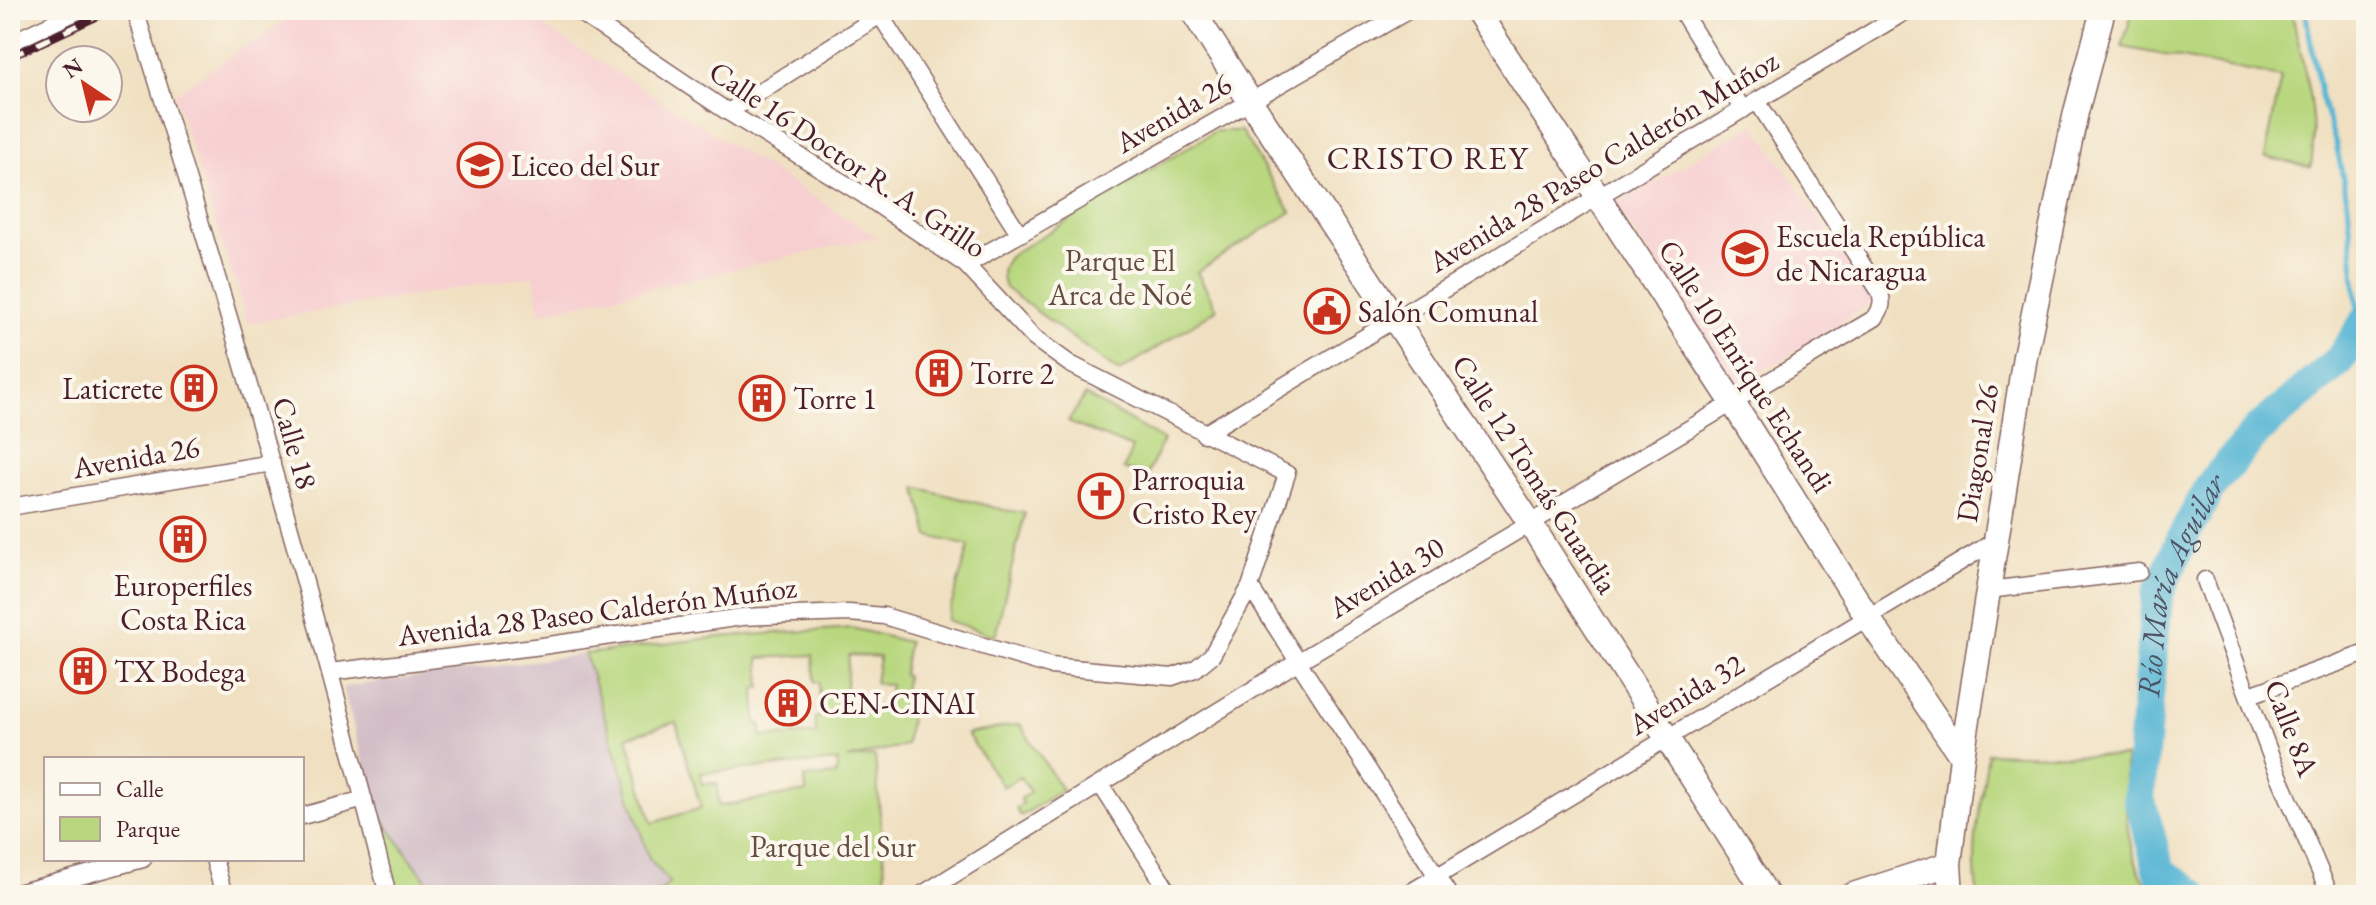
<svg xmlns="http://www.w3.org/2000/svg" width="2376" height="905" viewBox="0 0 2376 905" font-family="'EB Garamond',serif">
<style>
.built{fill:#f7cfd1}
.industrial{fill:#d2bdc6}
.green{fill:#b8d77e;stroke:#817b54;stroke-width:2;fill-rule:evenodd}
.lines{fill:none;stroke-linecap:round;stroke-linejoin:round}
.stream{stroke:#55b5d4;stroke-width:5}
.river{stroke:#55b5d4;stroke-width:32}
.street-casing{stroke:#846360;stroke-width:19}
.secondary-casing{stroke:#846360;stroke-width:27}
.street{stroke:#fff;stroke-width:16}
.secondary{stroke:#fff;stroke-width:24}
.rail-casing{stroke:#4a1f2b;stroke-width:8}
.rail{stroke:#fbf7ec;stroke-width:5;stroke-dasharray:15;stroke-linecap:butt}
.labels{text-anchor:middle;dominant-baseline:central;stroke-width:8;stroke-linejoin:round;paint-order:stroke}
.street-label{font-size:30px;fill:#4a1f2b;stroke:#fbf7ec}
.poi-label{font-size:30px;fill:#4a1f2b;stroke:#fbf7ec;text-anchor:start}
.park-label{font-size:30px;fill:#664d40;stroke:#fbf7ec}
.neighbourhood-label{font-size:32px;letter-spacing:2px;fill:#4a1f2b;stroke:#fbf7ec}
.water-label{font-size:32px;font-style:italic;fill:#4e5466;stroke:#fbf7ec}
</style>
<rect width="100%" height="100%" fill="#fbf7ec"/>
<filter id="ink" filterUnits="userSpaceOnUse"><feTurbulence type="fractalNoise" baseFrequency=".0125" numOctaves="2"/><feDisplacementMap in="SourceGraphic" scale="16" xChannelSelector="R" yChannelSelector="G"/><feConvolveMatrix kernelMatrix="1 2 1 2 8 2 1 2 1" color-interpolation-filters="sRGB"/></filter>
<filter id="wash" filterUnits="userSpaceOnUse"><feTurbulence type="fractalNoise" baseFrequency=".006" numOctaves="4" result="noise"/><feDisplacementMap in="SourceGraphic" scale="32" xChannelSelector="R" yChannelSelector="G"/><feGaussianBlur stdDeviation="1.8" result="paint"/><feColorMatrix in="noise" values="0 0 0 0 0 0 0 0 0 0 0 0 0 0 0 0 0 1.4 0 .05"/><feComposite in="paint" operator="in"/></filter>
<g filter="url(#wash)">
<rect width="100%" height="100%" fill="#f0e0c1"/>
<path class="built" d="M301,10h225l17,16 334,211 -337,76 -6,-37 -286,47 -74,-229z
M1754,124l121,177 -136,85 -123,-181z"/>
<path class="industrial" d="M585,654l64,204 21,25 -14,12h-219l-61,-85 -33,-123z"/>
<path class="green" d="M2133,10h158c11,48 28,109 20,157l-46,-10 16,-80 -159,-30z
M1215,131h26l50,81 -94,60 20,37 -98,63 -114,-84c-5,-14 -4,-22 6,-33z
M1085,395l78,45 -16,36 -23,-7 8,-21 -64,-26z
M916,487l88,23 21,3 -30,123 -48,-16 22,-74 -40,-10z
M852,628l56,14 -5,33 3,1 -3,26 9,2 -6,41 -59,14 28,-3 12,139h-231l14,-12 -21,-25 -64,-204 134,-17zM813,655l2,27h4l1,35 -5,1 1,16 -54,3 -1,-13 -5,-1 -1,-35 6,-1 -2,-29zM849,655l30,2 -4,26 15,1 -3,23 -43,-2zM676,722l25,86 -49,15 -25,-86zM838,761l-2,14 -31,3 1,14 -87,14 -2,-23 -15,1 -1,-11z
M1020,724l42,66 -41,26 -5,-8 7,-4 -3,-5 10,-7 -10,-15 -17,10 -36,-53z
M1988,753l137,4c0,47 -2,100 29,138h-176c-9,-45 4,-96 10,-142z
M376,810l61,85h-40z"/>
<g class="lines">
<path class="stream" d="M2305,10l15,83 16,51 12,59 9,101 6,21"/>
<path class="river" id="s1" d="M2193,895l-33,-23 -21,-74 18,-202 26,-59 29,-53 46,-54 81,-69 27,-40"/>
</g>
</g>
<g filter="url(#ink)">
<g class="lines">
<g class="street-casing">
<path id="street" d="M135,10c92,293 178,587 253,885
M576,10l152,102 134,82 104,71 68,73 36,26 217,110 -37,113 199,308
M877,10l142,223
M1681,10l62,100
M10,43l70,-33
M728,112l160,-102
M966,265l443,-255
M1204,434l704,-424
M10,507l262,-44
M2205,580l67,179 58,136
M1988,590l151,-18
M330,672l212,-26 200,-29 107,-4 35,3 166,50 122,11 23,-8 17,-14 38,-68
M2250,695l116,-42
M1101,785l70,110
M302,816l62,-17
M214,859l10,36
M10,895l133,-36
M921,895l378,-234 576,-343c7,-10 8,-15 5,-26l-123,-191
M1406,895l589,-354"/>
</g>
<g class="secondary-casing">
<path id="secondary" d="M1192,10l58,91 280,422 237,372
M1476,10l257,393 135,215 94,139
M1853,895l96,-31
M1951,895l-2,-31 13,-107 63,-401 51,-244 27,-102"/>
</g>
<use href="#street" class="street"/>
<use href="#secondary" class="secondary"/>
<g class="rail-casing">
<path id="rail" d="M10,57l101,-47"/>
</g>
<use href="#rail" class="rail"/>
</g>
</g>
<defs>
<g id="school-ring" transform="scale(2.3)"><circle r="9.5" fill="#fbf7ec" stroke="#c8321e" stroke-width="1.5"/><path d="M0-5L7-2L0 1L-7-2ZM-4 1L0 2.5L4 1V4Q0 6-4 4Z" fill="#c8321e"/></g>
<g id="civic-ring" transform="scale(2.3)"><circle r="9.5" fill="#fbf7ec" stroke="#c8321e" stroke-width="1.5"/><path d="M-.6-6.5H3V-4.5H.6V-3L4-1V1h2V6H-6V1h2V-1L-.6-3ZM-1.2 2.5V6h2.4V2.5Z" fill="#c8321e"/></g>
<g id="building-ring" transform="scale(2.3)"><circle r="9.5" fill="#fbf7ec" stroke="#c8321e" stroke-width="1.5"/><path d="M-4-6H4V6H1V3H-1V6H-4ZM-2.5-4.3h1.7v1.8h-1.7ZM.8-4.3h1.7v1.8H.8ZM-2.5-1h1.7V.8h-1.7ZM.8-1h1.7V.8H.8Z" fill="#c8321e"/></g>
<g id="church-ring" transform="scale(2.3)"><circle r="9.5" fill="#fbf7ec" stroke="#c8321e" stroke-width="1.5"/><path d="M-1.2-6h2.4v3.5h3.3v2.4h-3.3V6h-2.4V-.1h-3.3v-2.4h3.3Z" fill="#c8321e"/></g>
</defs>
<g fill-rule="evenodd">
<use href="#school-ring" x="480" y="165"/>
<use href="#school-ring" x="1745" y="253"/>
<use href="#civic-ring" x="1327" y="311"/>
<use href="#building-ring" x="939" y="373"/>
<use href="#building-ring" x="194" y="388"/>
<use href="#building-ring" x="762" y="398"/>
<use href="#church-ring" x="1101" y="496"/>
<use href="#building-ring" x="183" y="539"/>
<use href="#building-ring" x="83" y="671"/>
<use href="#building-ring" x="788" y="703"/>
</g>
<g class="labels">
<g class="street-label">
<text transform="translate(1173 113) rotate(-30)">Avenida 26</text>
<text transform="translate(848 159) rotate(34)">Calle 16 Doctor R. A. Grillo</text>
<text transform="translate(1603 161) rotate(-31)">Avenida 28 Paseo Calderón Muñoz</text>
<text transform="translate(1746 366) rotate(57)">Calle 10 Enrique Echandi</text>
<text transform="translate(295 443) rotate(74)">Calle 18</text>
<text transform="translate(1977 453) rotate(-81)">Diagonal 26</text>
<text transform="translate(136 457) rotate(-10)">Avenida 26</text>
<text transform="translate(1535 474) rotate(57)">Calle 12 Tomás Guardia</text>
<text transform="translate(1386 577) rotate(-31)">Avenida 30</text>
<text transform="translate(597 611) rotate(-7)">Avenida 28 Paseo Calderón Muñoz</text>
<text transform="translate(1686 694) rotate(-31)">Avenida 32</text>
<text transform="translate(2292 728) rotate(69)">Calle 8A</text>
</g>
<g class="poi-label">
<text x="511" y="165">Liceo del Sur</text>
<text x="1776" y="236">Escuela República<tspan x="1776" dy="34">de Nicaragua</tspan></text>
<text x="1358" y="311">Salón Comunal</text>
<text x="970" y="373">Torre 2</text>
<text x="163" y="388" text-anchor="end">Laticrete</text>
<text x="793" y="398">Torre 1</text>
<text x="1132" y="479">Parroquia<tspan x="1132" dy="34">Cristo Rey</tspan></text>
<text x="183" y="585" text-anchor="middle">Europerfiles<tspan x="183" dy="34">Costa Rica</tspan></text>
<text x="114" y="671">TX Bodega</text>
<text x="819" y="703">CEN-CINAI</text>
</g>
<g class="park-label">
<text x="1120" y="260">Parque El<tspan x="1120" dy="34">Arca de Noé</tspan></text>
<text x="833" y="846">Parque del Sur</text>
</g>
<g class="neighbourhood-label">
<text x="1428" y="158">CRISTO REY</text>
</g>
<g class="water-label">
<text stroke="none"><textPath href="#s1" startOffset="336">Río María Aguilar</textPath></text>
</g>
</g>
<rect width="2376" height="905" fill="none" stroke="#fbf7ec" stroke-width="40"/>
<rect x="44" y="757" width="260" height="104" fill="#fbf7ec" stroke="#b4a19f" stroke-width="2"/>
<rect x="60" y="783" width="40" height="12" fill="#ffffff" stroke="#b4a19f" stroke-width="2"/>
<text x="116" y="797" font-size="24" fill="#4a1f2b">Calle</text>
<rect x="60" y="817" width="40" height="24" fill="#b8d77e" stroke="#b4a19f" stroke-width="2"/>
<text x="116" y="837" font-size="24" fill="#4a1f2b">Parque</text>
<g transform="translate(84 84) rotate(325)"><circle r="38" fill="#fbf7ec" stroke="#b4a19f" stroke-width="2"/>
<path d="M0-6L14 30L0 20L-14 30Z" fill="#c8321e"/>
<text y="-12" font-size="22" font-weight="bold" text-anchor="middle" fill="#4a1f2b">N</text>
</g>
</svg>
